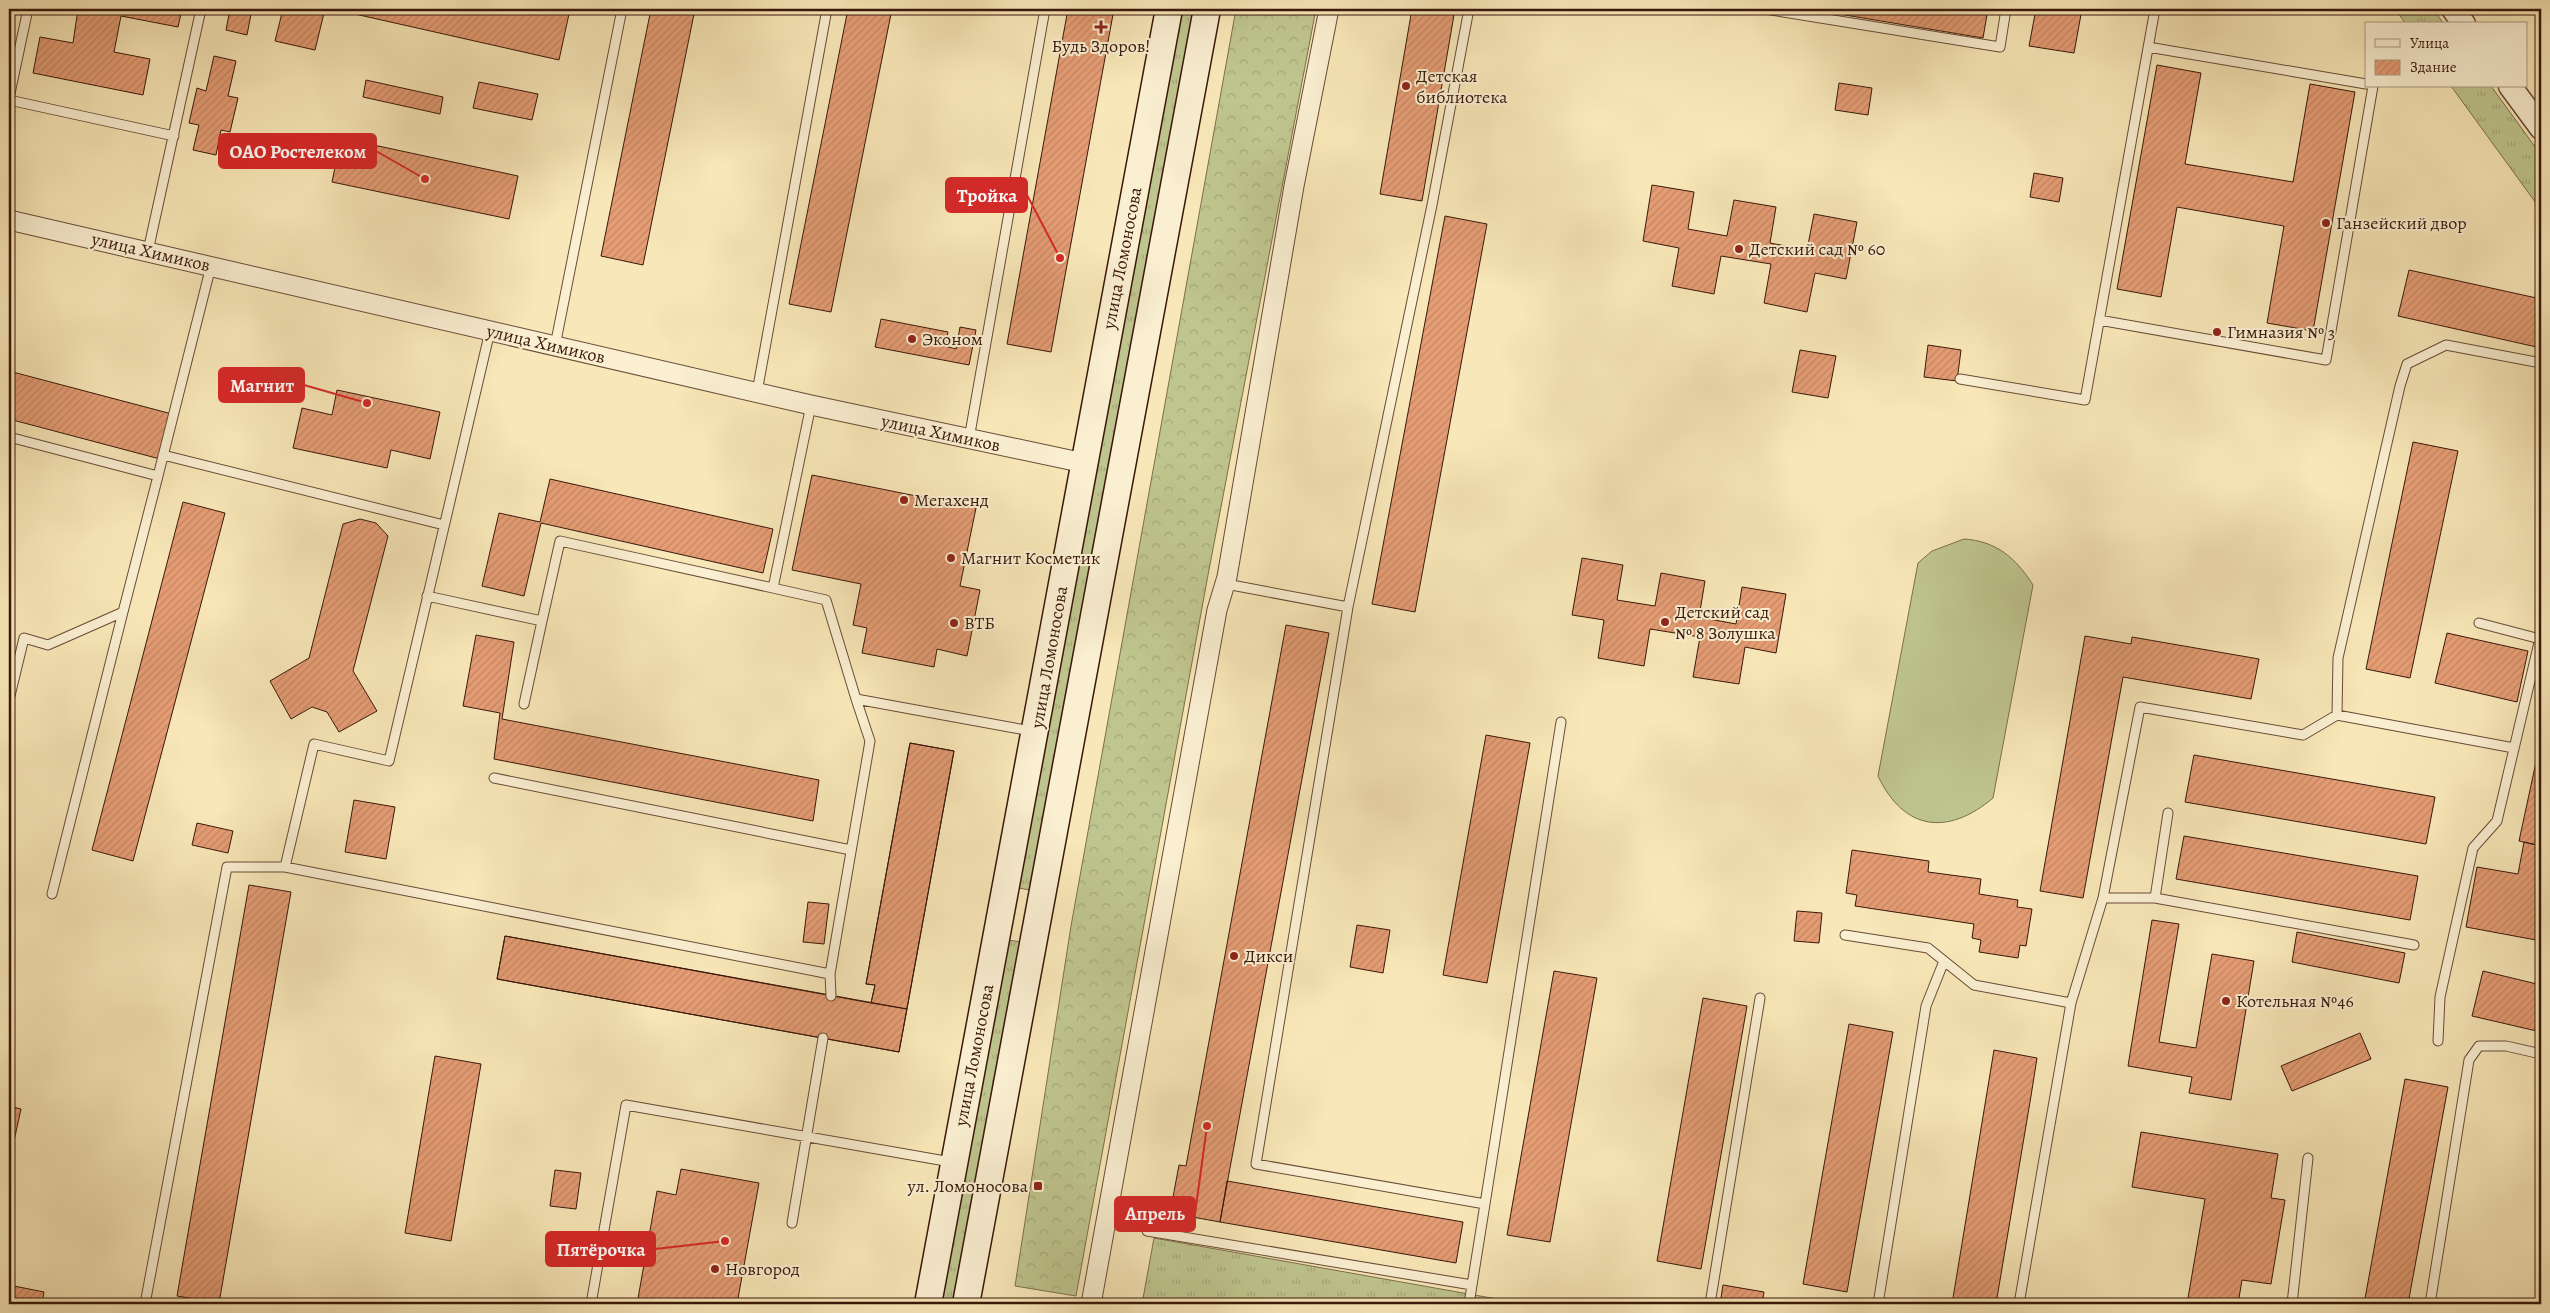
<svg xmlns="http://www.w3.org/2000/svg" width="2550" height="1313" viewBox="0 0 2550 1313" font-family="Alegreya,serif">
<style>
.grass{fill:url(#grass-tufts);stroke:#7c6e4c}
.forest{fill:url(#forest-crowns);stroke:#7c6e4c}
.garden{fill:#bfc58e;stroke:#7c6e4c}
.building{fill:url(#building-hatch);stroke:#39170a}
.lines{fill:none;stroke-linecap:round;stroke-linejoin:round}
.service-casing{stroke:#694b36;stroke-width:11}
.minor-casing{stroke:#694b36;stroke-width:21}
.tertiary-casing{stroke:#694b36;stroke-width:25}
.secondary-casing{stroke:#39170a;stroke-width:29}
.service{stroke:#faefd1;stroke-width:9}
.minor{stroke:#faefd1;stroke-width:19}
.tertiary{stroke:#faefd1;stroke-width:22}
.secondary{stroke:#faefd1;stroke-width:26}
.poi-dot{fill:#8f2418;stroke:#faefd1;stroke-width:2}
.labels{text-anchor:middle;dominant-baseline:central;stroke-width:4;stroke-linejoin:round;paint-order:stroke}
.poi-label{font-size:18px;fill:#39170a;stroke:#faefd1;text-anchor:start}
.street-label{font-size:18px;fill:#39170a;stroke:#faefd1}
.leader{fill:none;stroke:#d62828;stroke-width:2}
.callout-dot{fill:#d62828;stroke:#faefd1;stroke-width:2}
.callout{fill:#d62828;stroke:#d62828;stroke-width:2}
.callout-label{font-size:19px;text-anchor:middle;font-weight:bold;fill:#fff}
</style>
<defs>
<pattern id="grass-tufts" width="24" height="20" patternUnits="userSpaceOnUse" patternTransform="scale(1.25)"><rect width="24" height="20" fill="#bfc58e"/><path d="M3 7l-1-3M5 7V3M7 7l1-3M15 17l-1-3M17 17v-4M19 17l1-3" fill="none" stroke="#a5a879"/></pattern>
<pattern id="forest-crowns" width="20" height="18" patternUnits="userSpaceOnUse" patternTransform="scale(1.25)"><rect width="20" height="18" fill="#bfc58e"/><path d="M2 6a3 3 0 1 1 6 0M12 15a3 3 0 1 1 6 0" fill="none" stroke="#a5a879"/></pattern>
<pattern id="building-hatch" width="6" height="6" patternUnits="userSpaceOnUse" patternTransform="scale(1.25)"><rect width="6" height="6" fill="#e59d74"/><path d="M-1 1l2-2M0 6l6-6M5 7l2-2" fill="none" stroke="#c58663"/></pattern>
</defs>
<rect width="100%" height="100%" fill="#f8e7b8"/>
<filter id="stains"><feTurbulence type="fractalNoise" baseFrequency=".004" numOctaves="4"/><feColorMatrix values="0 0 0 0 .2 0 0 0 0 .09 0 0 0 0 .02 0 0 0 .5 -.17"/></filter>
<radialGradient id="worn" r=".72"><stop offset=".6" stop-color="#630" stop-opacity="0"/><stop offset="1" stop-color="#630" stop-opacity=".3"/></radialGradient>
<path class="grass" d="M1182,9h13l-165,881 -12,-2z
M2395,9h38l11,15h-38z
M2451,86h40l50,69v55z
M1008,940l13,2 -68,362h-13z
M1154,1238l371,66h-383z"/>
<path class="forest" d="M1236,9h80l-108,566 -132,721 -61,-10 56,-360z"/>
<path class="garden" d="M1964,539c32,2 52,19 69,46l-40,213c-45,38 -89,33 -115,-22l40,-213 14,-12z"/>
<path class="building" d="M78,9h104l-4,18 -57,-11 -7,36 36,7 -7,36 -110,-22 7,-36 33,6z
M230,9h22l-5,26 -21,-5z
M283,9h42l-10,41 -40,-9z
M347,9h200l22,5 -10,46 -213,-48z
M651,9h44l-52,256 -42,-9z
M848,9h44l-61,303 -42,-8z
M1068,9h46l-63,343 -44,-8z
M1412,9h43l-33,192 -42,-7z
M1809,9h179l-5,29z
M2036,9h46l-8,44 -45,-7z
M2533,9h8v11z
M214,56l22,5 -8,35 10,2 -8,34 -9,-2 -5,25 -23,-5 6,-25 -10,-2 8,-35 9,3z
M2157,65l44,8 -16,91 108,18 17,-98 45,8 -42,239 -46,-8 17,-97 -107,-19 -16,90 -44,-8z
M366,80l77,17 -3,17 -77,-17z
M479,82l59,12 -6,26 -59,-12z
M1839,83l33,5 -4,27 -33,-5z
M341,138l177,38 -9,43 -177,-37z
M2034,173l29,5 -4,24 -29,-5z
M1652,185l42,7 -6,37 39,7 7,-36 42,7 -6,36 37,7 7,-36 43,8 -11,57 -31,-6 -8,39 -43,-9 7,-39 -50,-8 -7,38 -42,-8 7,-38 -36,-7z
M1445,216l42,8 -72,388 -43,-8z
M2409,270l132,29v49l-143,-32z
M881,319l67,13 -3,14 11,3 4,-22 16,3 -7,35 -94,-18z
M1928,345l33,5 -4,31 -33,-4z
M1800,350l36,6 -8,42 -36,-6z
M9,371l163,43 -12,45 -151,-40z
M337,390l103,22 -10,47 -39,-9 -4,18 -94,-20 9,-40 30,7z
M2413,442l45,9 -48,227 -44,-9z
M812,475l164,33 -16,78 20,4 -13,66 -30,-7 -3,18 -72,-14 5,-25 -14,-3 8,-41 -69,-14z
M550,479l223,50 -10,44 -222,-50 -17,73 -42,-10 17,-73 41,9z
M183,502l42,11 -92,348 -41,-11z
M360,519l16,4 12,13 -35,135 24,40 -38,21 -12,-20 -15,-5 -21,12 -21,-38 39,-23 34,-134z
M1582,558l41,7 -6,35 38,6 6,-33 44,8 -6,36 37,7 6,-37 44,7 -10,59 -31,-6 -6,37 -46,-7 7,-40 -50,-8 -6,37 -46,-8 6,-38 -32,-5z
M1286,625l43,8 -109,589 -50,-9 9,-48 7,1z
M2447,633l81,18 -11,51 -82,-19z
M476,635l38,7 -12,77 317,61 -6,41 -319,-62 6,-46 -37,-7z
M2085,636l46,8 1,-7 127,22 -8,40 -128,-22 -40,221 -43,-7z
M1486,735l44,8 -43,240 -44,-8z
M2541,739v107l-22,-5z
M910,743l44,8 -55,301 -402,-73 8,-43 366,67 4,-18 -9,-1z
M910,743l44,8 -47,258 -36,-6 4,-18 -9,-1z
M2194,755l241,42 -9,47 -241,-42z
M354,800l41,7 -9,52 -41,-7z
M197,823l36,8 -5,22 -36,-8z
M2184,836l234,40 -8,44 -234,-41z
M2524,842l17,4 -2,32h2v34l-5,28 -70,-13 11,-60 41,7z
M1852,850l77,11 -1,11 53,7 -2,15 39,6 -1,7 15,2 -6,37 -6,-1 -2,13 -39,-6 2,-12 -9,-2 2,-14 -119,-18 2,-11 -11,-2z
M249,885l42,7 -72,411 -42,-7z
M808,902l21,2 -5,40 -21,-2z
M1797,911l25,2 -3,30 -25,-2z
M2152,920l27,4 -20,118 37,6 16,-94 42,7 -23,139 -42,-7 3,-16 -64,-11z
M1357,925l33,5 -7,43 -33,-6z
M2297,932l108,21 -6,30 -107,-21z
M505,936l402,73 -8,43 -402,-73z
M1554,971l43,7 -47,264 -43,-7z
M2483,971l58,14v47l-69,-16z
M1703,998l44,8 -46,263 -44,-8z
M1849,1024l44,8 -46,260 -44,-8z
M2360,1033l11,26 -79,32 -11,-25z
M1994,1050l43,8 -6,38 -35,208h-44z
M435,1056l46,8 -30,177 -46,-8z
M2405,1079l43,8 -14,76 -26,141h-44z
M9,1106l12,3 -9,41h-3z
M2141,1132l137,22 -7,44 14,2 -14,84 -29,-4 -4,24h-51l18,-105 -73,-12z
M681,1169l78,14 -22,121h-100l20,-113 19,4z
M555,1170l26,3 -5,36 -26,-3z
M1227,1181l236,41 -7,41 -236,-41z
M9,1285l35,7 -2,12h-33z
M1723,1285l41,7 -2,12h-42z"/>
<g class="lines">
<g class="service-casing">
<path id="service" d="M1469,9l-37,196 -84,402 -92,557 229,40 -16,100
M1765,9l235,38 6,-38
M2148,47l218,37
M9,98l19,-89
M9,100l165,36
M148,251l53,-242
M2099,320l227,40 47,-274
M555,346l67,-337
M1960,379l125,21 70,-391
M757,392l70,-383
M9,437l149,39 -35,136 -75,33 -24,-7 -15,62
M969,439l76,-430
M163,455l281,70
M158,476l53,-210
M1226,584l122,23
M773,588l53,12 30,99 175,32
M427,596l115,25 18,-80 213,47 38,-183
M2479,623l61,16
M524,704l18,-83
M2337,715l1,-57 62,-272 7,-22 39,-19 95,18
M494,778l357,72
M285,867l29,-123 75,17 101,-430
M52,894l71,-282
M2103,898l37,-191 163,28 34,-20 177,33
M2155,898l259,47
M1845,935l83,13 46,37 97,18
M831,996l-1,-22 40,-233 -14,-42
M2438,1041l2,-44 33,-149 24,-27 44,-187
M1485,1204l76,-482
M792,1223l31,-185
M1147,1231l325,54
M145,1304l82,-437h58l545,107
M591,1304l35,-199 325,57
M1710,1304l50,-306
M1878,1304l48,-298 18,-45
M2019,1304l52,-301 32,-105h52l13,-85
M2292,1304l16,-146
M2430,1304l39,-244 10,-14h27l35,8"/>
</g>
<g class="minor-casing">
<path id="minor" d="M9,220l802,185 273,58
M1091,1304l126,-694 10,-33 67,-391 35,-177"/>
</g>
<g class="tertiary-casing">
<path id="tertiary" d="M2453,9l11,15
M2510,86l31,42"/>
</g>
<g class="secondary-casing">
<path id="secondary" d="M928,1304l241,-1295
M966,1304l241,-1295"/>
</g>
<use href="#service" class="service"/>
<use href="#minor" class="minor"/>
<use href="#tertiary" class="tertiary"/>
<use href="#secondary" class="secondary"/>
</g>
<g class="poi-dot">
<path d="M1098.5 19.5h5v5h5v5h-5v5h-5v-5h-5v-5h5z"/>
<circle cx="1406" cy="86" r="5"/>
<circle cx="2326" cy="223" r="5"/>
<circle cx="1739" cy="249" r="5"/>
<circle cx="2217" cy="332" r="5"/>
<circle cx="912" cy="339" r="5"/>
<circle cx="904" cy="500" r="5"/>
<circle cx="951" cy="558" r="5"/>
<circle cx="1665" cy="622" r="5"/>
<circle cx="954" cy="623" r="5"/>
<circle cx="1234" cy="956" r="5"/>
<circle cx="2226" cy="1001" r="5"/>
<rect x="1033" y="1181" width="10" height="10" rx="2.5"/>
<circle cx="715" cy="1269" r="5"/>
</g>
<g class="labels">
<g class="poi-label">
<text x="1101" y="46" text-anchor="middle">Будь Здоров!</text>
<text x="1416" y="76">Детская<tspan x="1416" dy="21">библиотека</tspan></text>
<text x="2336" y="223">Ганзейский двор</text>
<text x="1749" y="249">Детский сад № 60</text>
<text x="2227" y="332">Гимназия № 3</text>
<text x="922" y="339">Эконом</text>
<text x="914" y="500">Мегахенд</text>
<text x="961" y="558">Магнит Косметик</text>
<text x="1675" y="612">Детский сад<tspan x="1675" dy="21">№ 8 Золушка</tspan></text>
<text x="964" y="623">ВТБ</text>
<text x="1244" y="956">Дикси</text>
<text x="2236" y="1001">Котельная №46</text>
<text x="1028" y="1186" text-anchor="end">ул. Ломоносова</text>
<text x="725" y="1269">Новгород</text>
</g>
<g class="street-label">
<text transform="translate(151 252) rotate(13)">улица Химиков</text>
<text transform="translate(1122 258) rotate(-79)">улица Ломоносова</text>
<text transform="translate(546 344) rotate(13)">улица Химиков</text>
<text transform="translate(941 433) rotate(12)">улица Химиков</text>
<text transform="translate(1049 657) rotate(-80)">улица Ломоносова</text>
<text transform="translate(974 1055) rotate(-79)">улица Ломоносова</text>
</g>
</g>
<path class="leader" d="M425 179L376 151M1060 258L1027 195M367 403L304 385M1207 1126L1195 1214M725 1241L655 1249"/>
<g class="callout-dot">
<circle cx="425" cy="179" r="5"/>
<circle cx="1060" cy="258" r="5"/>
<circle cx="367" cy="403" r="5"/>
<circle cx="1207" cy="1126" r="5"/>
<circle cx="725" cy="1241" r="5"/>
</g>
<g class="callout">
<rect x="219" y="134" width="157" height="34" rx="5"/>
<rect x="946" y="178" width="81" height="34" rx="5"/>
<rect x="219" y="368" width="85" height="34" rx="5"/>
<rect x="1115" y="1197" width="80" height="34" rx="5"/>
<rect x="546" y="1232" width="109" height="34" rx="5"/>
</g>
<g class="callout-label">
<text x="298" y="158">ОАО Ростелеком</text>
<text x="987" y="202">Тройка</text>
<text x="262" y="392">Магнит</text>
<text x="1155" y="1220">Апрель</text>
<text x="601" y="1256">Пятёрочка</text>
</g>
<rect width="2550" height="1313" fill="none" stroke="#f8e7b8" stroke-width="30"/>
<rect x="10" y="10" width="2530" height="1293" fill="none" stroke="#39170a" stroke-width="2.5"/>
<rect x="15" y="15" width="2520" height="1283" fill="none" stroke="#39170a"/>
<rect x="2365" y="22" width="162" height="65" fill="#faefd1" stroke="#ad9981"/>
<rect x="2375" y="39" width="25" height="8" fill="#faefd1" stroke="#ad9981"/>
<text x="2410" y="48" font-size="15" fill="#39170a">Улица</text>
<rect x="2375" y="60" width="25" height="15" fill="url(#building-hatch)" stroke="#ad9981"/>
<text x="2410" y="72" font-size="15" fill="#39170a">Здание</text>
<rect width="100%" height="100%" filter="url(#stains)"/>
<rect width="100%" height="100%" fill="url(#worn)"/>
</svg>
